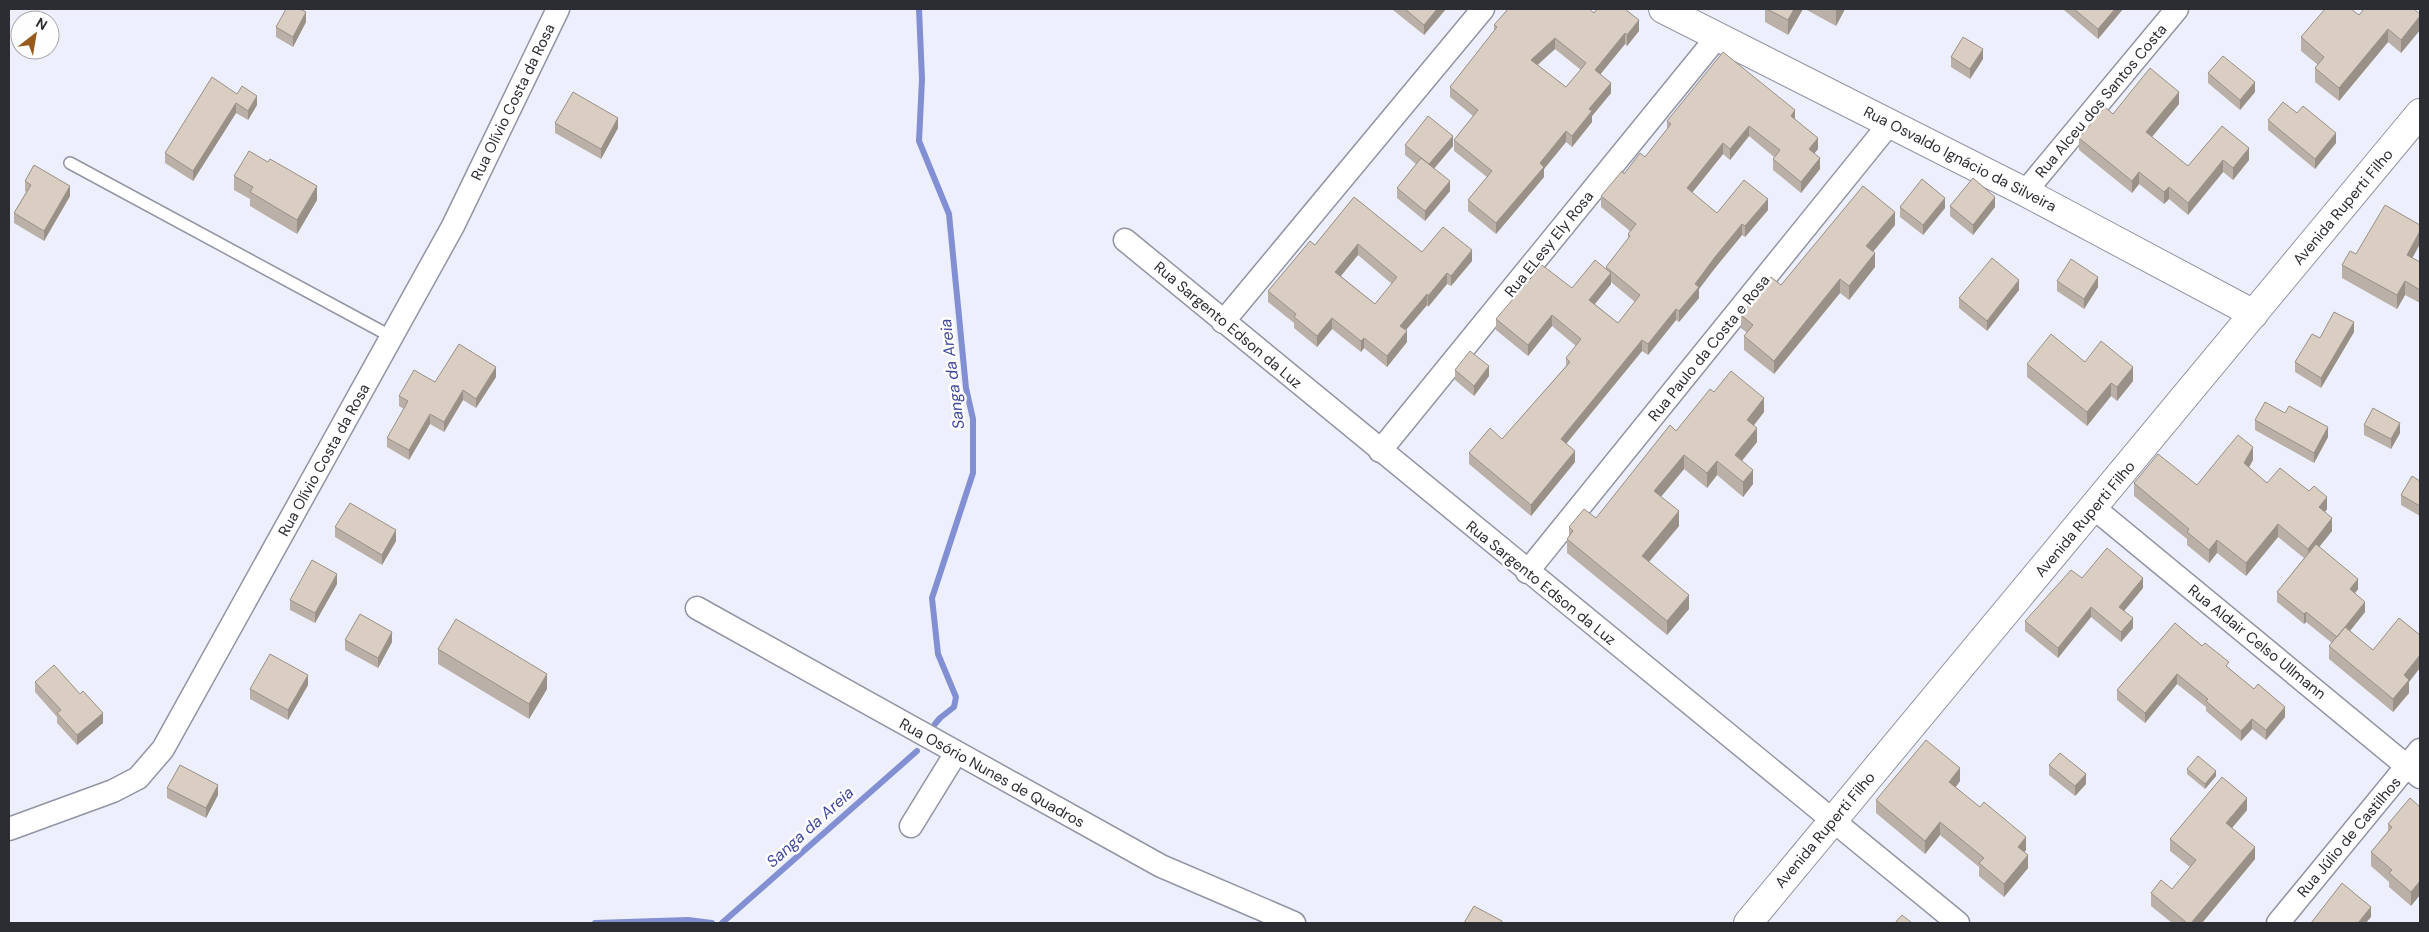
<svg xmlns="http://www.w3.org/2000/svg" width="2429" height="932" viewBox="0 0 2429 932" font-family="'DM Sans',sans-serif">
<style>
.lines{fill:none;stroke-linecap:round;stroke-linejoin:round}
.stream{stroke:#828fd3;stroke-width:6}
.service-casing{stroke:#9195a3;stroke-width:14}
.minor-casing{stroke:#9195a3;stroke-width:25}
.tertiary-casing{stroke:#9195a3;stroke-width:30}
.secondary-casing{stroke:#9195a3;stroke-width:30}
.service{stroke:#fff;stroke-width:11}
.minor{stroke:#fff;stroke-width:22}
.tertiary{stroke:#fff;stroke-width:28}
.secondary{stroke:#fff;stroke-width:28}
.wall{fill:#bbb0a7;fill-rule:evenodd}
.shaded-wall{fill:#999088}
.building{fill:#dacdc2;stroke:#999088;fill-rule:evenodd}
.labels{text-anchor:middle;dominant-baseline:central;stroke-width:5;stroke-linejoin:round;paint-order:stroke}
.street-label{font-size:15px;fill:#2c2d33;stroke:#fefefe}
.water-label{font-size:16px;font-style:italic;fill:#40499b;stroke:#fefefe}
</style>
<rect width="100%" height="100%" fill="#edf0fc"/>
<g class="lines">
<path class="stream" d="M919,9l3,70 -3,62 30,73 17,174 7,31v54l-41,125 6,56 18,43 -2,10 -14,11 -5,6
M595,923l93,-3 24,3
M722,923l195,-172"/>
<g class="service-casing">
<path id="service" d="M70,163l322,174"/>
</g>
<g class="minor-casing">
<path id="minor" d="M2025,192l152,-183
M1125,240l833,683
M1223,322l260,-313
M1380,451l338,-415
M2094,508l326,269
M1527,572l363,-449
M697,608l464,258 133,57
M911,826l45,-73
M9,829l104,-38 25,-13 25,-29 290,-523 105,-217
M2278,923l142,-173"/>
</g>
<g class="tertiary-casing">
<path id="tertiary" d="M1663,9l362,183 229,122"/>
</g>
<g class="secondary-casing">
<path id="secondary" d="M1748,923l672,-810"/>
</g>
<use href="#service" class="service"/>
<use href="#minor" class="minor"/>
<use href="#tertiary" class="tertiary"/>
<use href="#secondary" class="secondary"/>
</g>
<path class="wall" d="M1393,9h53l-22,26 -31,-25z
M1765,9h38l-15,26 -23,-13z
M1805,9h40l-9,17z
M2064,9h59l-25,30 -34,-29z
M1594,13l45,18 -12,15 -2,-2 -25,30 11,19 -19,23v6l-20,25 -6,-5 -22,27v8l-48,57 -28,-23v-11l19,-23 -33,-26v-11l19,-24 -23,-19v-10l44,-55v-7zM1555,49l26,21 -15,17 -28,-22z
M2420,14v16l-19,23 -13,-11 -49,59 -24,-19v-14l3,-3 -17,-14v-14z
M306,22l-13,25 -17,-10v-10z
M1951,57l32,2 -13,20 -19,-12z
M2208,73l47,19 -15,18 -32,-27z
M237,94l20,11 -9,15 -12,-7 -43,68 -28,-18v-10z
M2179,104l-27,33 36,29 34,-40 27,34 -16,20 -10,-8 -35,43 -19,-16 -5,5 -25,-20 -7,9 -53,-43v-12l34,-24z
M1795,120l23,29 -4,4 6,16 -19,24 -28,-23v-11l1,-2 -25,-21 -19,24 -7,-6 -31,39 25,20 51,-3 -23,27 -3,-2 -27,33 -16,21v9l-20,24 -3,-2 -28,35 -6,-4 -76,93 9,18 -44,54 -62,-52v-11l33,-14 64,-73v-8l10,-12 -24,-20 -24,30 -32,-26v-11l76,-31 34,-19v-2l22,-28v-5l2,-3 -29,-24v-11l23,-22 21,-17 22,-28v-8zM1611,282l24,20 -17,21 -23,-19 16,-20z
M2268,120l68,23 -21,26 -47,-39z
M555,123l63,5 -17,31 -46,-26z
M1405,145l48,1 -19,23 16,22 -25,30 -28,-23v-10l19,-24 -11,-9z
M234,176l83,24 -20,34 -47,-28v-7l-16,-9z
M25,181l45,15 -26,45 -30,-18v-10l12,-21 -1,-1z
M1354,197l68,55 50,9 -21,25 -4,-2 -19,23 -1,-2 -21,25 1,12 -20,25 -23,-19 -3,4 -29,-23 -15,18 -23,-19v-5l-26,-21v-11l47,-46zM1358,255l34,29 -17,20 -34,-28z
M1950,206l45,1 -22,28 -23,-19z
M1900,207l45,1 -22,27 -23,-18z
M1895,225l-22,27 2,15 -26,33 -9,-7 -66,81 -30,-24v-14l3,-3 -6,-5v-13l40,-30z
M2356,254l56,4 8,4v41l-15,-8 -8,14 -55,-31v-13z
M2057,281l41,6 -14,22 -27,-18z
M2019,290l-32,41 -28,-23v-10z
M2354,332l-33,56 -26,-16v-10l25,-24z
M2085,362l48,19 -16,20 -6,-5 -24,30 -60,-49v-13z
M1455,370l34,6 -15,20 -19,-16z
M496,377l-20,31 -13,-8 -19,32 -14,-8 -21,36 -22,-13v-9l17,-29 -5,-3v-10l36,-14z
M1714,392l50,20 -10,13 3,17 -15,19 11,23 -10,13 -26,-22 -10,13 -23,-19 -23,28 18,29 -30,36 40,47 -22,26 -100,-82v-14l2,-2v-10l27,-9 80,-87z
M2285,413l43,24 -14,26 -59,-33v-10z
M2364,425l36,8 -9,16 -27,-14z
M2253,460l-4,7 18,16 60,26 -2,3 7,19 -13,16 39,42 -3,4 10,19 -15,19 59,51v11l-16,19 -64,-53v-13l3,-3 -26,-21 -2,2 -27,-22v-10l27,-34 -26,-21 -32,39 -29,-23 -8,10 -22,-18v-6l-53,-43v-13l63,2z
M2420,481v35l-19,-11v-10z
M335,527l61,14 -14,24 -47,-28z
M2082,578l61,10 -19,23 9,17 -12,14 -30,-25 -33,41 -33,-27v-10z
M337,584l-22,39 -25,-13v-10z
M2175,623l54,45 56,49 -19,23 -14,-11 -11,12 -35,-30v-4l-29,-23 -32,39 -28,-23v-10z
M345,640l47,2 -14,26 -33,-18z
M438,649l109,40 -18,30 -91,-55z
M35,682l68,41 -26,22 -20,-22v-6l-22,-25z
M308,685l-20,35 -38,-21v-10z
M2049,765l37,19 -11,12 -26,-21z
M2187,769l29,7 -11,13 -18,-15z
M1960,781l-4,6 70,63 -2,2 4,16 -24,29 -25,-21v-9l-39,-32 -15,19 -49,-41v-13z
M167,788l51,7 -12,23 -39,-20z
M2420,807l-9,99 -22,-19v-5l-18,-16v-14l17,-21v-7z
M2247,810l-15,18 23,31 -53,64h-30l-21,-17v-13l21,-4 18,-22 -20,-16v-12z"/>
<path class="shaded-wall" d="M1437,9h9l-22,26v-10z
M1794,9h9l-15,26v-15z
M1837,9h8l-9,17v-15z
M2115,9h8l-25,30v-10z
M306,12v10l-13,25v-10z
M2420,16v14l-19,23v-13z
M1639,20v11l-12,15v-11z
M2388,29v13l-49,59v-13z
M1625,33v11l-30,37v-11z
M1555,38v11l-24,21v-10z
M1983,49v10l-13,20v-10z
M2255,82v10l-15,18v-10z
M1611,83v10l-19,23v6l-20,25v-11l17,-27z
M2179,92v12l-33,40v-12z
M257,96v9l-9,15v-9z
M236,103v10l-43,68v-10z
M1795,110v11l-4,-5z
M618,118v10l-17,31v-10z
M1749,126v10l-19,24v-11z
M1566,131v11l-22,27v8l-48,57v-11l44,-60z
M2336,133v10l-21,26v-10z
M1453,136v10l-24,28v-10z
M1818,138v11l-9,11v-11z
M1723,143v11l-36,45v-11z
M2249,148v12l-16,20v-12z
M1820,158v11l-19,24v-11z
M2223,160v12l-35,43v-12z
M2139,172v12l-7,9v-12z
M1450,181v10l-25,30v-10z
M70,186v10l-26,45v-10z
M317,186v14l-20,34v-14z
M2169,187v12l-5,5v-12z
M1995,197v10l-22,28v-10z
M1945,198v10l-22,27v-10z
M1768,199v11l-23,27v-11z
M1895,212v13l-29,35v-14z
M1742,224v11l-27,33 -16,21v9l-20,24v-11l16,-27 20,-27z
M2420,231v13l-13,24v-13z
M1358,244v11l-23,28v-11z
M1472,250v11l-21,25v-10z
M1875,253v14l-26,33v-14z
M1447,273v11l-19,23v-11z
M1611,273v11l-22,27v-11z
M2098,277v10l-14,22v-10z
M1840,279v14l-66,81v-13z
M2019,280v10l-32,41v-10z
M2405,281v14l-8,14v-14z
M1427,294v11l-27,32v-11z
M1676,309v11l-28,35v-11z
M1552,315v11l-24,30v-11z
M1332,318v11l-15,18v-11z
M2354,322v10l-33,56v-10z
M1407,331v11l-20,25v-11z
M1364,338v10l-3,4v-11z
M1642,340v11l-81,99v-11z
M1489,366v10l-15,20v-10z
M496,367v10l-20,31v-9z
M2133,367v14l-16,20v-14z
M2111,383v13l-24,30v-14z
M463,390v10l-19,32v-10z
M1764,398v14l-17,22v-14z
M430,414v10l-21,36v-10z
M2400,423v10l-9,16v-10z
M2328,427v10l-14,26v-10z
M1757,428v14l-22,27v-14z
M2253,447v13l-9,16v-13z
M1575,451v11l-44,54v-11z
M1684,455v14l-30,36v-14z
M1717,461v14l-10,13v-15z
M1753,470v14l-10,13v-15z
M2327,497v12l-8,11v-13z
M1679,511v15l-37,44v-14z
M2332,518v13l-24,30v-12z
M2278,524v13l-32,39v-13z
M396,530v11l-14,24v-10z
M2217,540v13l-8,10v-13z
M337,574v10l-22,39v-10z
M2143,578v10l-24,29v-10z
M2358,579v10l-8,10v-10z
M1689,595v14l-22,26v-14z
M2365,602v10l-28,35v-10z
M2091,607v10l-33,41v-10z
M2306,612v10l-2,2v-10z
M2133,618v10l-12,14v-10z
M392,632v10l-14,26v-10z
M2420,655v13l-11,14v11l-16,19v-13l11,-24z
M547,674v15l-18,30v-15z
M2177,674v10l-32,39v-10z
M308,675v10l-20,35v-10z
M2285,707v10l-19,23v-10z
M103,713v10l-26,22v-10z
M2252,719v10l-11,12v-10z
M1960,768v13l-11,14v-13z
M2216,771v5l-11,13v-5z
M2086,774v10l-11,12v-10z
M218,785v10l-12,23v-10z
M2247,798v12l-21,25v-12z
M1940,822v13l-15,19v-13z
M2026,837v13l-8,10v-13z
M2255,847v12l-53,64h-11z
M2028,855v13l-24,29v-13z
M2420,881v14l-9,11v-14z
M2371,907v10l-5,6h-8z"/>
<path class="building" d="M286,9h14l6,3 -13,25 -17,-10z
M1405,9h32l-13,16z
M1508,9h81l5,4 3,-4h28l14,11 -12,15 -2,-2 -30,37 16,13 -22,26 3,2 -20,25 -6,-5 -26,32 4,4 -48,56 -28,-23 24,-29 -38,-31 24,-30 -28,-23 47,-60 -3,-2zM1555,38l31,25 -20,24 -35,-27z
M1767,9h27l-6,11z
M2074,9h41l-17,20z
M2325,9h26l8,6 5,-6h50l6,5v2l-19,24 -13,-11 -49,59 -24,-20 9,-11 -23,-20z
M1963,37l20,12 -13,20 -19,-12z
M1723,52l72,58 -4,6 27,22 -9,11 11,9 -19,24 -28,-23 7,-9 -31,-24 -19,23 -7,-6 -36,45 30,25 27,-33 24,19 -23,27 -3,-2 -27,33 -20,27 4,3 -20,24 -3,-2 -28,35 -6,-4 -81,99 14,12 -44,54 -62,-52 21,-25 12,11 68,-77 -4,-4 15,-19 -29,-24 -24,30 -32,-26 46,-54 30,23 23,-28 16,13 -22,27 29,23 22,-28 -34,-28 24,-31 -2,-2 8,-10 -35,-28 21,-25 2,3 16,-21 5,4 26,-33 -4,-3z
M2223,56l32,26 -15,18 -32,-27z
M2150,68l29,24 -33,40 42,34 34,-40 27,22 -16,20 -10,-8 -35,43 -19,-16 -5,5 -25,-20 -7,9 -53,-43 26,-31 8,7z
M212,77l25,17 5,-8 15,10 -9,15 -12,-8 -43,68 -28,-18z
M573,92l45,26 -17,31 -46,-26z
M2283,102l14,11 6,-7 33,27 -21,26 -47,-39z
M1428,116l25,20 -24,28 -24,-19z
M249,151l19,11 2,-3 47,27 -20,34 -47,-28 3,-5 -19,-11z
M1421,158l29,23 -25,30 -28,-23z
M34,165l36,21 -26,45 -30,-18 17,-28 -6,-4z
M1973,178l22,19 -22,28 -23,-19z
M1922,179l23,19 -22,27 -23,-18z
M1863,186l32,26 -29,34 9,7 -26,33 -9,-7 -66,82 -30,-25 9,-11 -12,-10 30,-38 10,8z
M1354,197l68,55 21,-25 29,23 -21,26 -4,-3 -19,23 -1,-2 -27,32 7,5 -20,25 -23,-18 -3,3 -29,-23 -15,18 -23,-19 2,-3 -28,-23 42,-50 5,4zM1358,244l39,33 -22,27 -40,-32z
M2385,205l35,20v6l-13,24 13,7v28l-15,-9 -8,14 -55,-30 8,-14 6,3z
M1992,258l27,22 -32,41 -28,-23z
M2071,259l27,18 -14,22 -27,-18z
M2334,312l20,10 -33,56 -26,-16 17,-28 8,4z
M2051,334l34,28 16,-21 32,26 -16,20 -6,-4 -24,29 -60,-48z
M459,344l37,23 -20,32 -13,-9 -19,32 -14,-8 -21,36 -22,-12 21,-37 -9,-5 15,-26 21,12z
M1470,351l19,15 -15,20 -19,-16z
M1731,371l33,27 -17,22 10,8 -22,27 18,15 -10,12 -26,-21 -10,12 -23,-18 -30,36 25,20 -37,45 47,39 -22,26 -100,-82 6,-8 -4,-4 15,-18 12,9 74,-93 6,6 34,-42 4,3z
M2265,402l20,11 4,-7 39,21 -14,26 -59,-33z
M2373,408l27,15 -9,16 -27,-14z
M2238,435l15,12 -9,16 23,20 13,-15 29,23 5,-5 13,11 -8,10 13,11 -24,31 -30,-25 -32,39 -29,-23 -8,10 -22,-18 2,-3 -55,-46 24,-29 39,31z
M2412,476l8,5v25l-19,-11z
M350,503l46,27 -14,25 -47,-28z
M2316,544l42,35 -8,10 15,13 -28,35 -31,-25 -2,2 -27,-22z
M2107,548l36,30 -24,29 14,11 -12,14 -30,-25 -33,41 -33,-27 46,-51 11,8z
M312,560l25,14 -22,39 -25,-13z
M360,614l32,18 -14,26 -33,-18z
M2399,618l21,17v20l-16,20 5,5 -16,19 -64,-53 16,-19 28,23z
M456,619l91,55 -18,30 -91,-55z
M2175,623l27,23 3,-3 24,19 -3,4 28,23 4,-5 27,23 -19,23 -14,-11 -11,12 -35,-30 2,-2 -31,-25 -32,39 -28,-23z
M270,654l38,21 -20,35 -38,-21z
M54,665l26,29 3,-3 20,22 -26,22 -20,-22 4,-3 -26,-28z
M1926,740l34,28 -11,14 31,25 4,-5 42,35 -8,10 10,8 -24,29 -25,-21 5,-5 -44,-36 -15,19 -49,-41z
M2060,753l26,21 -11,12 -26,-21z
M2198,756l18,15 -11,13 -18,-15z
M180,765l38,20 -12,23 -39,-20z
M2222,777l25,21 -21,25 29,24 -64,76h-4l-36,-30 10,-13 11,9 24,-29 -26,-21z
M2410,798l10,9v74l-9,11 -22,-19 3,-3 -21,-18 21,-25 -4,-3z
M2342,883l29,24 -13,16h-47z
M1474,906l28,15 -1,2h-37z
M1902,915l10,8h-17z"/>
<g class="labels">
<g class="street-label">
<text transform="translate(2101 101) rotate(-50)">Rua Alceu dos Santos Costa</text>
<text transform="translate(513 102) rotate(-64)">Rua Olívio Costa da Rosa</text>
<text transform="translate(1960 159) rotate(27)">Rua Osvaldo Ignácio da Silveira</text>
<text transform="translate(2343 207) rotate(-50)">Avenida Ruperti Filho</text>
<text transform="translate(1549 244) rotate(-51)">Rua ELesy Ely Rosa</text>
<text transform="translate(1228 325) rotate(40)">Rua Sargento Edson da Luz</text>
<text transform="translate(1709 348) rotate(-51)">Rua Paulo da Costa e Rosa</text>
<text transform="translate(324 460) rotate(-61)">Rua Olívio Costa da Rosa</text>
<text transform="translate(2085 519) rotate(-50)">Avenida Ruperti Filho</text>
<text transform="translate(1541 583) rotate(39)">Rua Sargento Edson da Luz</text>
<text transform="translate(2257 642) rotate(39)">Rua Aldair Celso Ullmann</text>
<text transform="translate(992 773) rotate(29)">Rua Osório Nunes de Quadros</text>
<text transform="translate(1825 830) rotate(-50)">Avenida Ruperti Filho</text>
<text transform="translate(2349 837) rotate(-50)">Rua Júlio de Castilhos</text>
</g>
<g class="water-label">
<text transform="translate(952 374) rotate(-97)">Sanga da Areia</text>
<text transform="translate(810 827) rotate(-42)">Sanga da Areia</text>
</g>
</g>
<rect width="2429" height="932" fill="none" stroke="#2c2d33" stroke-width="20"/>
<g transform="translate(35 35) rotate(31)"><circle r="24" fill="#fefefe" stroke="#aaaaad"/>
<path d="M0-4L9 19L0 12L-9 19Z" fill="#985b1e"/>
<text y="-8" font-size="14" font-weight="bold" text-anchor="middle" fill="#2c2d33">N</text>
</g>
</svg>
